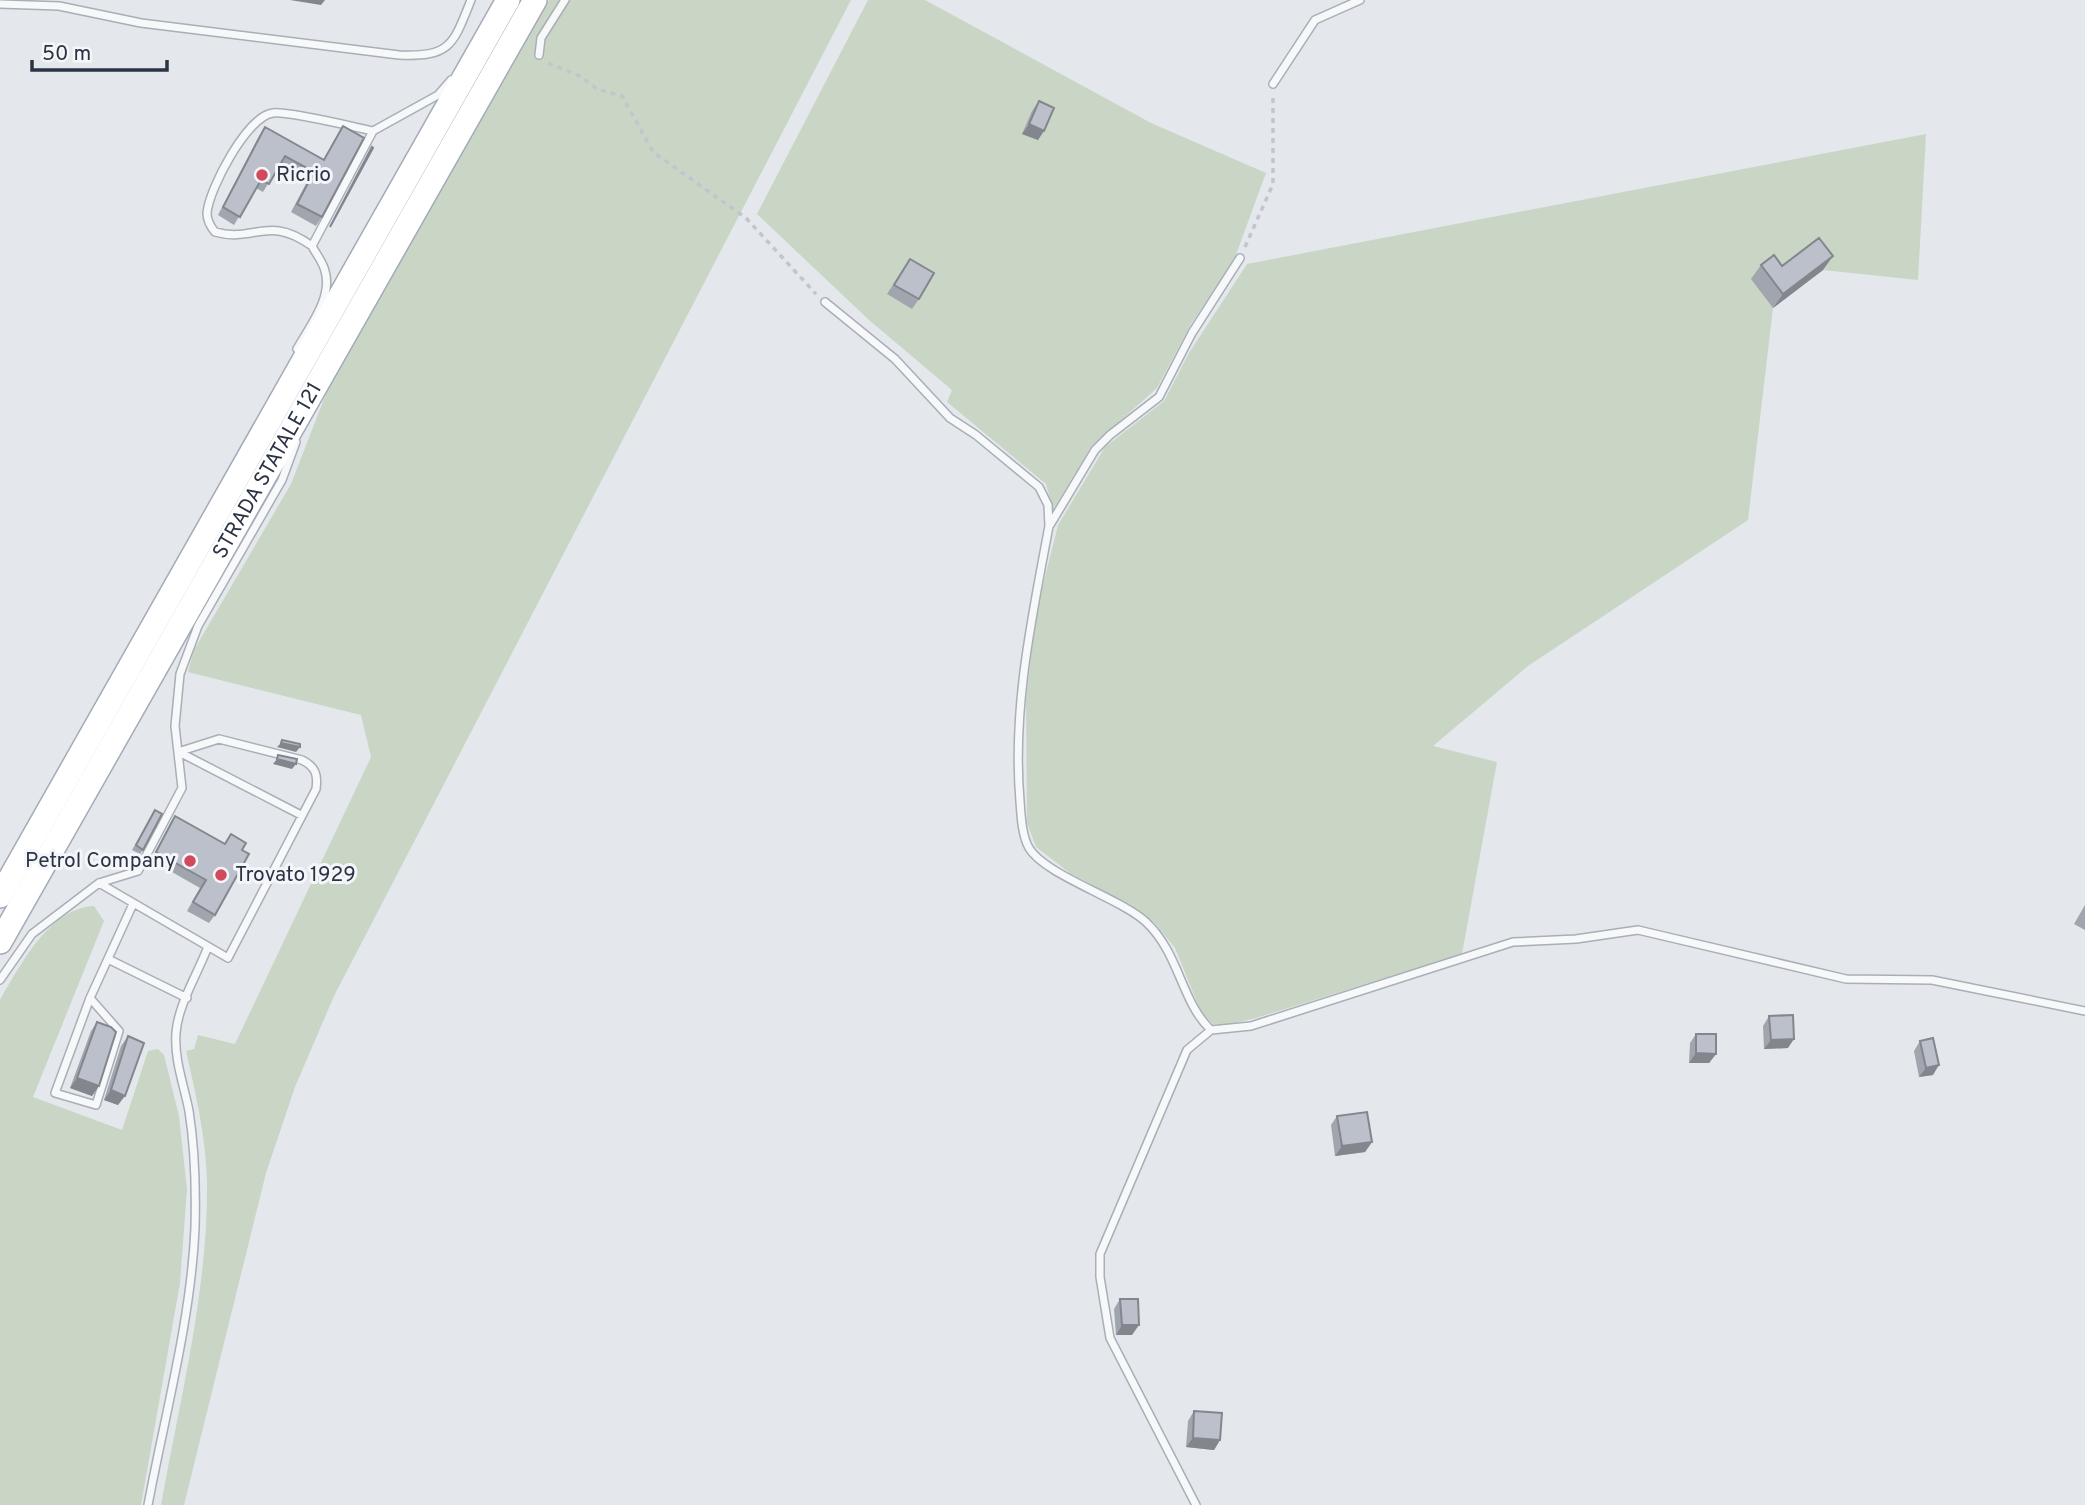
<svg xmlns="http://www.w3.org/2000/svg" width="2085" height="1505" viewBox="0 0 2085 1505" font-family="Overpass,sans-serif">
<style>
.green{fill:#c9d6c5}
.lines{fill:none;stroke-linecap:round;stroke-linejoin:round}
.lane-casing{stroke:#a9aeb7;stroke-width:10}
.primary-casing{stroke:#a3abb8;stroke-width:26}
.path{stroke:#c2c5cb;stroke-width:3.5;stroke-dasharray:5 5;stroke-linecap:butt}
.lane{stroke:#f7f8fa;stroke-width:7}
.primary{stroke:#fff;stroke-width:23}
.wall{fill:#a1a5ae}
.shaded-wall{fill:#83868d}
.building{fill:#bbc0ca;stroke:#83868d;stroke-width:2}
.poi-dot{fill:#d1495b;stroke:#f4f6f9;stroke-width:2.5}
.labels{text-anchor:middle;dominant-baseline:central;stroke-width:6;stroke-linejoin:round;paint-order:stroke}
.poi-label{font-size:21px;fill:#2b3445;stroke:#f4f6f9;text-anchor:start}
.street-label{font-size:21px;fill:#2b3445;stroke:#f4f6f9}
</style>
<rect width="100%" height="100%" fill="#e4e7ec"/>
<path class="green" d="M549,0h302l-517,996 -39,91 -29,86 -82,332h-23c19,-106 47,-214 46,-322 -1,-45 -11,-88 -21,-132l8,-2 4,-14 37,9 136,-287 -10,-42 -173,-43 6,-22 97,-166 38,-98z
M868,0h57l226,123 115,50 -32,87 -43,64 -34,64 -66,59 -38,63 -7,-26 -99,-82 5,-12 -83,-70 -112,-106z
M1926,134l-8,146 -95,-10 -50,38 -25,212 -220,146 -95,80 64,16 -35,192 -206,64 -30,7 -13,-1 -12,-12 -26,-64 -21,-26 -29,-20 -55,-29 -34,-26 -9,-24 -1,-124 10,-86 22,-88 47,-78 59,-46 25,-48 58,-89z
M94,906l10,15 -71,176 89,33 26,-79 10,-2 6,6 15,61 8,73 -7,94 -39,222h-141v-505c20,-34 49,-92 94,-94z"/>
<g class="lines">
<g class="lane-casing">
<path id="lane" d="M0,4l59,2 82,17 258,32c52,2 54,-10 72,-55
M539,55l2,-17 24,-38
M1273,84l42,-64 45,-20
M312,246c-45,-32 -56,-3 -97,-14 -5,-6 -8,-11 -8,-19 2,-24 40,-97 66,-100 15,-2 81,14 100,18
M825,302l70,57 55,59 26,17 63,52 9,18 1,21c-17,91 -37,183 -29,275 1,15 2,35 9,47 16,27 91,50 117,74 34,32 35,80 65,108l40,-4 262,-84 63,-3 62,-9 208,49 86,1 153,31
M297,349c12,-22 36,-51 28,-78 -2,-9 -9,-17 -13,-25l61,-115 65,-36 13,-15
M1050,525l45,-75 15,-15 49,-38 33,-64 48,-75
M179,752l122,63
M99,883l129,75 88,-169c2,-14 0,-22 -14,-29l-83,-21 -41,13
M108,959l79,39
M0,980l32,-46 67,-51 39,-12 44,-83 -7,-62 5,-52 18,-48 84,-146 14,-38
M90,998l29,33 -23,74 -41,-12 35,-95 43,-94
M148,1505c17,-91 43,-185 47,-277 1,-38 0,-79 -6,-117 -5,-26 -15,-51 -13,-78 2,-28 21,-58 31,-84
M1196,1505l-86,-167 -10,-61v-23l87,-204 24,-20"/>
</g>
<g class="primary-casing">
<g id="primary">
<path d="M0,896l508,-896"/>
<path id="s1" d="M0,942l535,-942"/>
</g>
</g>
<path class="path" d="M548,63l32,13 17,13 25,7 31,56 93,66 70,76
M1245,247l28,-63v-91"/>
<use href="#lane" class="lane"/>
<use href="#primary" class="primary"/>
</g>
<path class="wall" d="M1039,101l-1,39 -16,-6 10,-23z
M343,126l-21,91 -6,9 -25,-14 17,-32 -28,-16 -17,28 -7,-4 -22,37 -16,-10 41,-79 6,-9 58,33z
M910,259l9,40 -7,10 -25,-15z
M1761,265l21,1 41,4 -50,38 -22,-29z
M155,810l-12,40 -3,4 -8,-4z
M175,816l49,28 7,-10 11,16 -27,65 -6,8 -22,-12 13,-23 -49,-28 19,-36z
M2085,905v25l-11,-6z
M1769,1016l19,32 -24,1 -1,-23z
M97,1022l2,64 -7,10 -22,-8 21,-57z
M1696,1034l20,20 -7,9h-20l1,-20z
M128,1036l-10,69 -14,-5 17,-54z
M1920,1041l13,34 -14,2 -5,-26z
M1337,1116l35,26 -7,10 -30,4 -4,-31z
M1120,1299l12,36h-16l-2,-26z
M1194,1411l26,29 -6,10 -28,-3 2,-26z"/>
<path class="shaded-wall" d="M290,0h35l-4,5z
M1029,124l15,7 -6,9 -16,-6z
M1833,256l-10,14 -50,38 10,-14z
M281,743l19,4 -4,5 -19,-5z
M277,759l19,5 -4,5 -19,-5z
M1794,1039l-6,9 -24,1 7,-9z
M1696,1053l20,1 -7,9h-20z
M1939,1065l-6,10 -14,2 7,-9z
M77,1078l22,8 -7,10 -22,-8z
M111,1090l14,6 -7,9 -14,-5z
M1372,1142l-7,10 -30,4 7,-10z
M1122,1325h17l-7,10h-16z
M1193,1438l27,2 -6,10 -28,-3z"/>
<path class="building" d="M1039,101l15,7 -10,23 -15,-7z
M343,126l21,12 -42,79 -25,-13 17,-32 -29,-16 -16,28 -8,-4 -21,37 -17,-10 42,-80 59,33z
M372,147l1,1 -43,79z
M1819,238l14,18 -50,38 -22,-29 13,-10 8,11z
M910,259l24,14 -15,26 -25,-14z
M282,740l18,4v3l-19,-4z
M278,755l19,4 -1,5 -19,-5z
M155,810l7,4 -19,36 -7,-5z
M175,816l50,28 6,-10 15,9 -4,7 7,4 -34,61 -22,-13 13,-22 -50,-28z
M1793,1015l1,24 -23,1 -2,-24z
M97,1022l14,5 5,5 -17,54 -22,-8z
M1696,1034h20v20l-20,-1z
M128,1036l16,7 -19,53 -14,-6z
M1933,1038l6,27 -13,3 -6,-27z
M1367,1112l5,30 -30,4 -5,-30z
M1120,1299h18l1,26h-17z
M1194,1411l28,2 -2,27 -27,-2z"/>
<g class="poi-dot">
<circle cx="262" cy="175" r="7"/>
<circle cx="190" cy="861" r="7"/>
<circle cx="221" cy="875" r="7"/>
</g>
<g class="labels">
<g class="poi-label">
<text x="276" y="175">Ricrio</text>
<text x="176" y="861" text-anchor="end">Petrol Company</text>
<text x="235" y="875">Trovato 1929</text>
</g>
<g class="street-label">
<text stroke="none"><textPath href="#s1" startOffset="542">STRADA STATALE 121</textPath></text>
</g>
</g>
<path d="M32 60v10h135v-10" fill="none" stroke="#2b3445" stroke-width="3.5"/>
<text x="42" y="60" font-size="21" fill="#2b3445" stroke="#f4f6f9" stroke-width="5" paint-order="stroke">50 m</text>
</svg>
